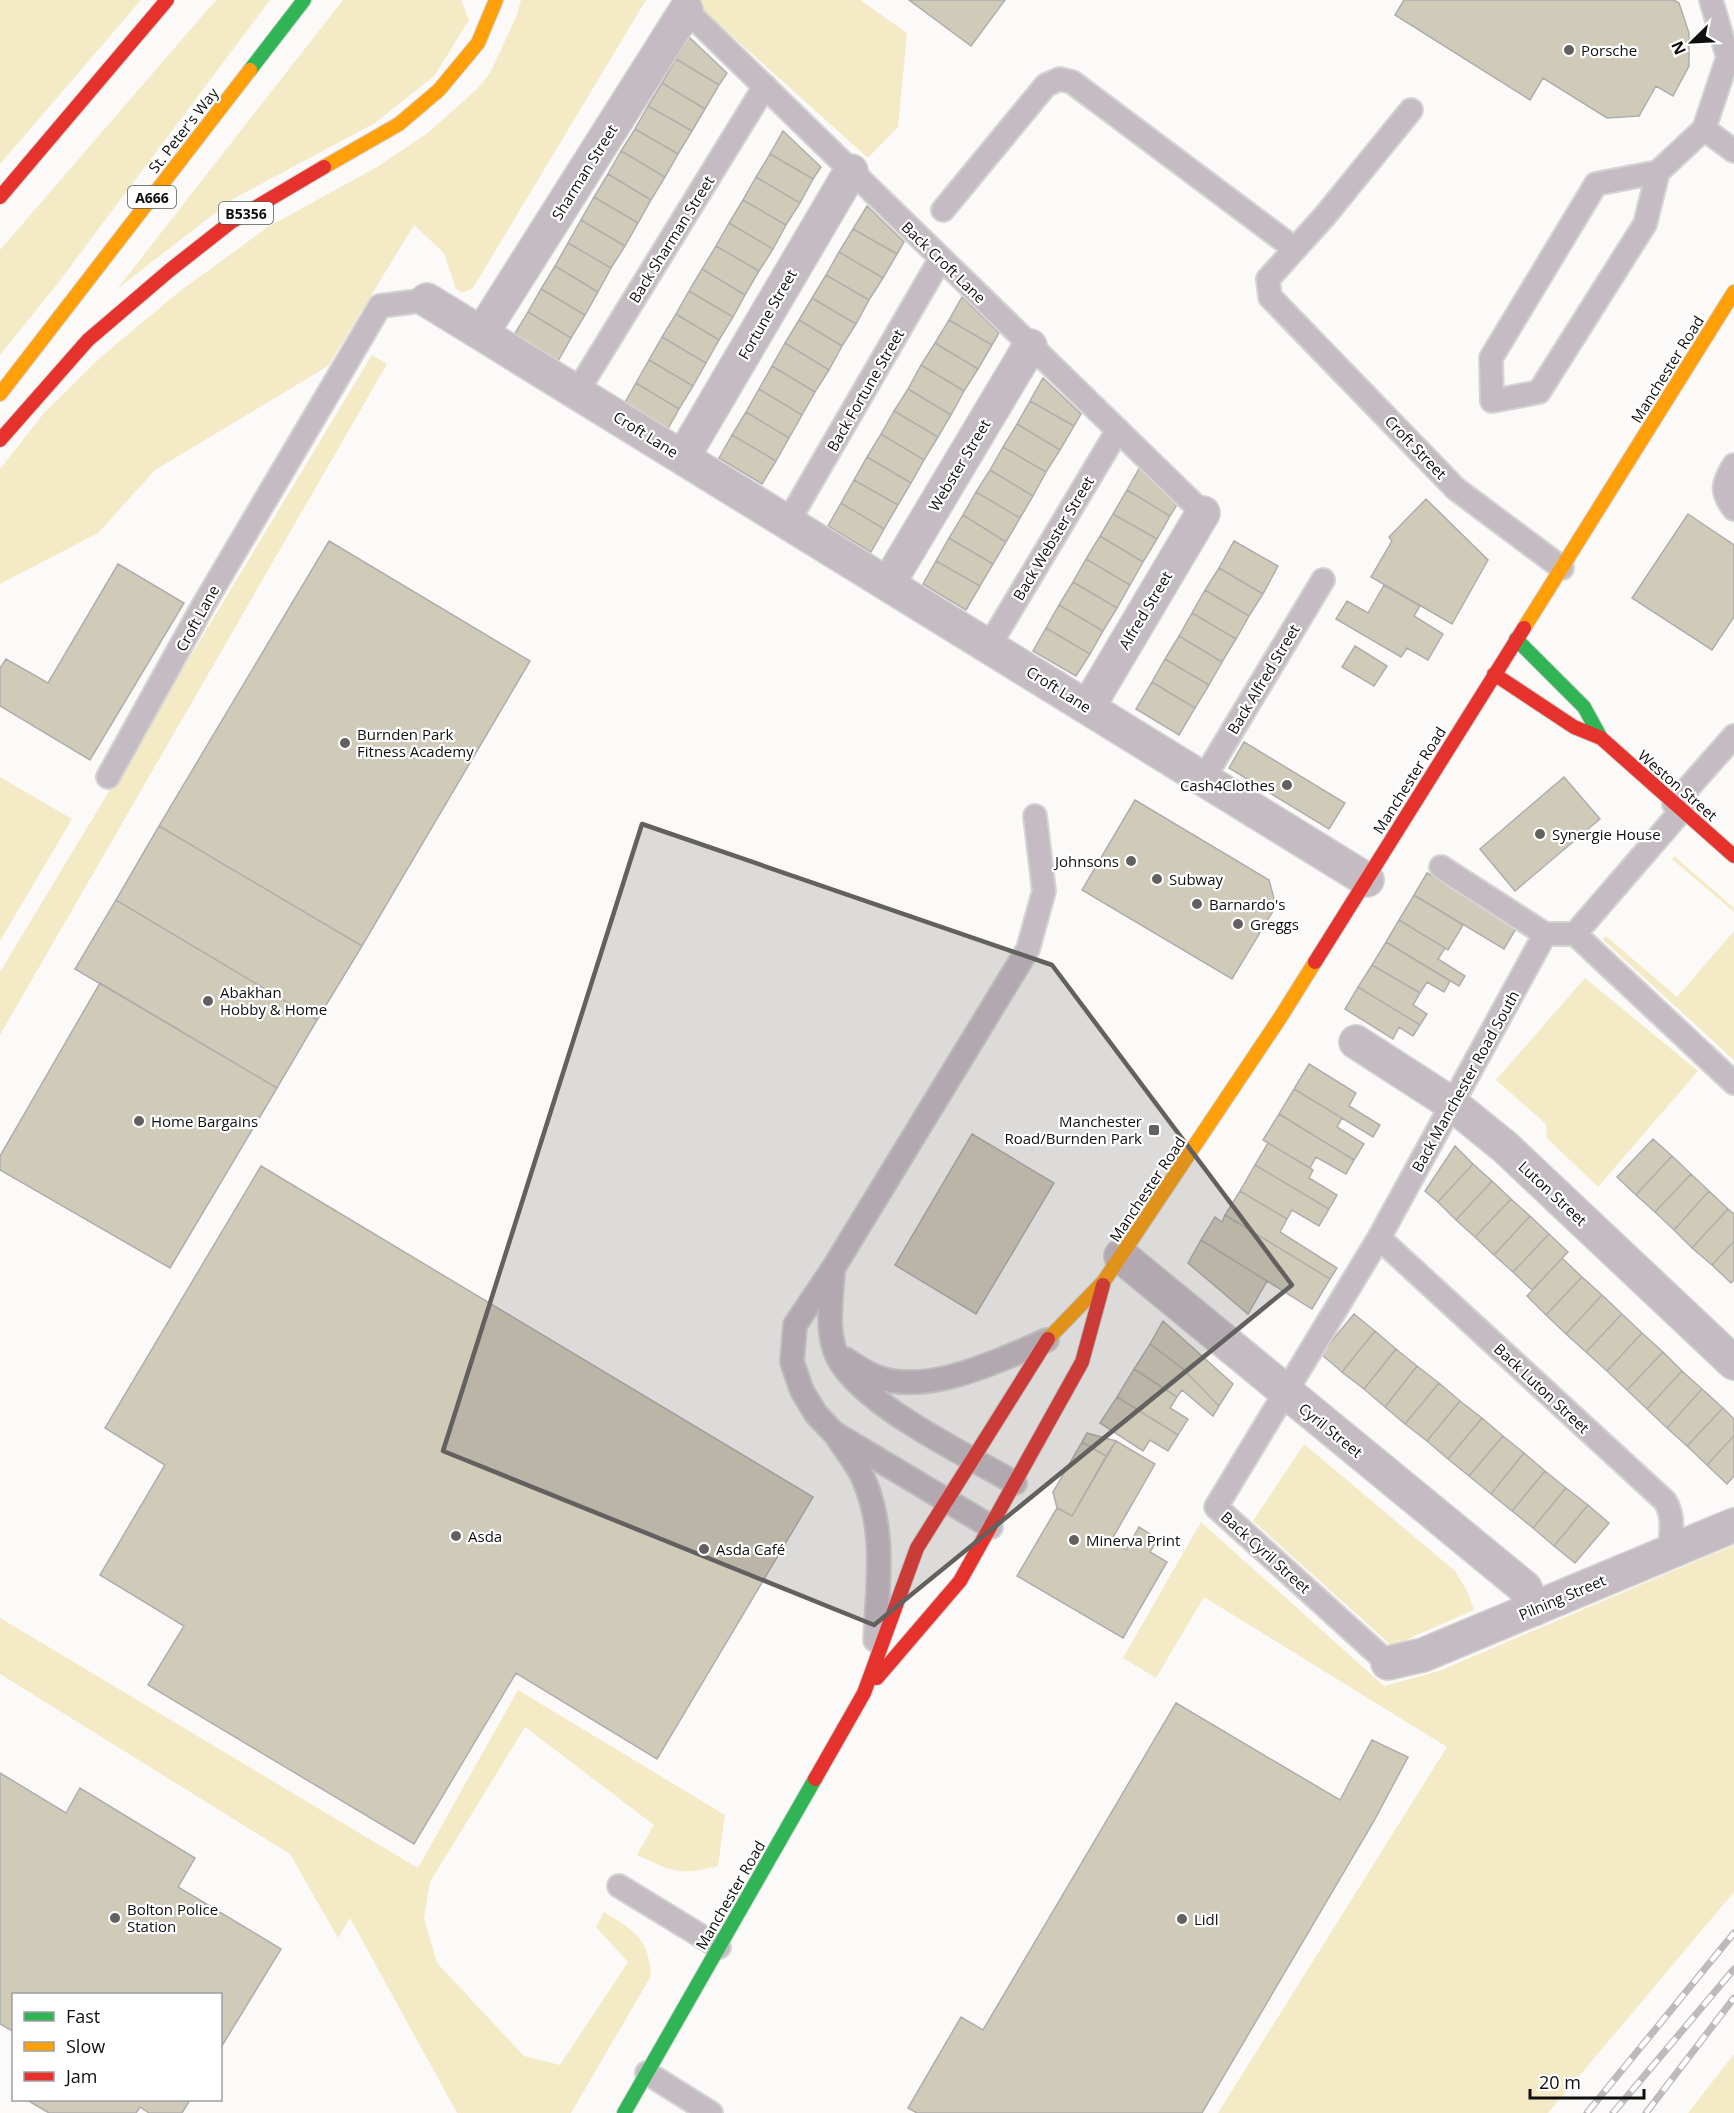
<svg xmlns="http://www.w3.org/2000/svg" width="1734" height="2113" viewBox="0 0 1734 2113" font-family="'Open Sans',sans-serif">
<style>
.green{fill:#f4eac5}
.building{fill:#d0cbb9;stroke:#afaeac;stroke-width:1.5}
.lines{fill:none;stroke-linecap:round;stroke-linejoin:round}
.lane-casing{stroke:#d4d4d3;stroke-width:26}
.street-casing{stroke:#d4d4d3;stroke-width:36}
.fast-casing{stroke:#d4d4d3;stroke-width:16}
.slow-casing{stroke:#d4d4d3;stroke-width:16}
.jam-casing{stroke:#d4d4d3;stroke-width:16}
.lane{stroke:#c5bcc3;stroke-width:22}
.street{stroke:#c5bcc3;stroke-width:33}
.fast{stroke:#30b455;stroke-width:14}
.slow{stroke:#ff9f0a;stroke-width:14}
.jam{stroke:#e5322d;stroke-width:14}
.rail-casing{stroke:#bfb9bc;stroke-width:7}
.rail{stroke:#fff;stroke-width:4.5;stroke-dasharray:14;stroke-linecap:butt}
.marked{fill:#626160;fill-opacity:0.2;stroke:#626160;stroke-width:4.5;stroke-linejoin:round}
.poi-dot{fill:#626160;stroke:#fff;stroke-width:2}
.labels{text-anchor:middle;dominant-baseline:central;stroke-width:4.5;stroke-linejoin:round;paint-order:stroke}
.shield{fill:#fff;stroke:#575756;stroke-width:1.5}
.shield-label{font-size:14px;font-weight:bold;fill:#0f0f0e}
.poi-label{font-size:15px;fill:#0f0f0e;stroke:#fff;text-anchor:start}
.street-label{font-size:15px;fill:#0f0f0e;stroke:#fff}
</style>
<rect width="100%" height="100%" fill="#fbfaf8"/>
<path class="green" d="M0,0h141l-141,164z
M216,0h54l-212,283 -58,72v-105z
M343,0h118l8,20 -34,55 -60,48 -142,76 -116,90z
M521,0h125l-173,288 -11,5 -6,-4 -12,-36 -30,-28 -86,141 -173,104 -57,63 -98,51v-115l44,-56 58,-57 78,-65 88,-64 109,-60 52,-35 48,-43 13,-16 27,-58z
M692,0h168l47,33 -9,94 -30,31z
M372,355l15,9 -387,671v-63z
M0,777l72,42 -72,122z
M1674,856l60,52v4l-62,-53z
M1734,931v129l-131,-120 3,-4 71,61z
M1585,978l113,93 -100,116 -51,-49 -1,-14 -50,-44z
M1304,1444l151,127 12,20 7,19 -82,36 -139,-125z
M1201,1522l183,164 55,-15 295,-126v347l-186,221h-330l229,-366 -243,-150 -48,81 -33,-20z
M0,1618l418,250 100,-178 207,125 -7,51c-40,10 -44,6 -81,-11l17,-30 -129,-98 -95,155 -6,36 13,45 87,93 36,9 68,-103 -32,-35 8,-15c29,18 45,26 47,64l-80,137h-114l-107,-195 -12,20 -48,-84 -290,-180z
M1734,2054v59h-46z"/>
<path class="building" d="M909,0h96l-34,46z
M1404,0h270l5,3 10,30v33l-16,30 -17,-10 -17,30 -32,2 -64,-40 -13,22 -135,-85z
M689,37l38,36 -8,12 -43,-26z
M676,59l43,26 -14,24 -43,-26z
M662,83l43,26 -13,22 -44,-25z
M648,106l44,25 -14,23 -43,-25z
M635,129l43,25 -13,23 -44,-26z
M783,131l38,36 -8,12 -43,-25z
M621,151l44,26 -14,23 -43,-26z
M770,154l43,25 -13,24 -44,-26z
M608,174l43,26 -13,23 -44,-26z
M756,177l44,26 -14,22 -43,-25z
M594,197l44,26 -13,23 -44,-26z
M743,200l43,25 -13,24 -44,-26z
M867,206l37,36 -7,12 -44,-25z
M581,220l44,26 -14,22 -43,-25z
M729,223l44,26 -14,22 -43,-25z
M853,229l44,25 -14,24 -44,-26z
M568,243l43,25 -13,24 -43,-26z
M716,246l43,25 -14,24 -43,-26z
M839,252l44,26 -14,22 -43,-25z
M555,266l43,26 -13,23 -44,-26z
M702,269l43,26 -12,22 -44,-26z
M826,275l43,25 -13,24 -44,-26z
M541,289l44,26 -14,23 -43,-26z
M689,291l44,26 -14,23 -43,-26z
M962,297l37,36 -7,12 -43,-25z
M812,298l44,26 -14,22 -43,-26z
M528,312l43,26 -13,23 -44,-26z
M676,314l43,26 -13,23 -44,-26z
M799,320l43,26 -13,24 -44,-27z
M949,320l43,25 -14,24 -43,-26z
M662,337l44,26 -13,23 -44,-26z
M785,343l44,27 -14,22 -43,-26z
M935,343l43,26 -14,22 -43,-26z
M649,360l44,26 -14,23 -43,-26z
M921,365l43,26 -13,24 -43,-26z
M772,366l43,26 -13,23 -43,-26z
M1043,378l38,36 -7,12 -44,-25z
M636,383l43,26 -13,23 -43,-26z
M759,389l43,26 -13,23 -43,-26z
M908,389l43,26 -13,22 -44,-26z
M1030,401l44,25 -14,24 -43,-26z
M894,411l44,26 -14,23 -43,-26z
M746,412l43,26 -13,23 -44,-26z
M1017,424l43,26 -14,22 -43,-25z
M881,434l43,26 -13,23 -44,-26z
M732,435l44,26 -14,23 -43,-26z
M1003,447l43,25 -13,24 -43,-26z
M867,457l44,26 -13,22 -44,-25z
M1140,467l38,36 -8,13 -43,-26z
M990,470l43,26 -13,22 -44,-26z
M854,480l44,25 -14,24 -43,-26z
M1127,490l43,26 -13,23 -44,-25z
M976,492l44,26 -14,24 -43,-27z
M1426,499l62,61 -36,64 -81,-47 21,-36 -3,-4z
M841,503l43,26 -13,23 -43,-26z
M1113,514l44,25 -14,23 -43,-26z
M1688,514l46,31v72l-22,33 -80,-52z
M963,515l43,27 -13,22 -44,-26z
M1100,536l43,26 -13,23 -44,-26z
M949,538l44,26 -13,22 -44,-25z
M329,541l201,120 -168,285 -203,-120z
M1234,541l44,25 -15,28 -44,-26z
M1086,559l44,26 -13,23 -44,-26z
M936,561l44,25 -14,24 -43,-26z
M118,564l66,39 -94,157 -90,-54v-38l6,-9 42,24z
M1219,568l44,26 -14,22 -44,-26z
M1073,582l44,26 -14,23 -44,-26z
M1384,585l36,21 -6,10 29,18 -15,26 -21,-12 -6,9 -65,-38 11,-18 21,12z
M1205,590l44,26 -13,23 -44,-26z
M1059,605l44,26 -13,23 -44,-26z
M1192,613l44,26 -14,23 -43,-26z
M1046,628l44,26 -14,22 -43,-25z
M1179,636l43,26 -13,23 -44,-26z
M1355,646l32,20 -13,20 -32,-19z
M1165,659l44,26 -14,23 -43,-26z
M1152,682l43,26 -16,27 -43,-26z
M1244,742l101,61 -16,26 -100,-61z
M1564,777l36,42 -85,72 -35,-42z
M1135,800l134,80 7,26 -44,73 -150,-89z
M159,826l203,120 -45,74 -201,-120z
M1427,873l90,54 -13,22 -90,-54z
M1414,895l49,30 -15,25 -49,-30z
M116,900l201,120 -40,68 -202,-119z
M1399,920l46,28 -7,11 27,17 -6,10 -73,-44z
M1386,942l64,39 -6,11 -17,-10 -7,11 -48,-28z
M1372,965l48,28 -7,12 14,9 -7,11 -62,-38z
M100,983l177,105 -107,180 -170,-98v-14z
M1358,987l62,38 -7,11 -14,-9 -6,12 -48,-30z
M1309,1064l47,29 -7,13 31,19 -7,12 -79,-48z
M1294,1089l48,29 -5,9 27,17 -10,16 -75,-46z
M1279,1114l75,46 -8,14 -30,-17 -6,11 -47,-28z
M972,1134l82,49 -78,131 -81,-49z
M1653,1139l19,17 -36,39 -19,-18z
M1268,1143l45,27 -4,8 28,17 -8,14 -74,-44z
M1455,1146l18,18 -35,38 -13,-11z
M1672,1156l19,18 -36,38 -19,-17z
M1473,1164l19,17 -36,39 -18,-18z
M1255,1165l74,44 -10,17 -27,-16 -5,9 -47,-28z
M261,1166l552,331 -156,262 -141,-86 -102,171 -266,-159 36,-59 -84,-51 65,-110 -60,-37z
M1691,1174l18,17 -35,39 -19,-18z
M1492,1181l19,18 -36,38 -19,-17z
M1240,1191l47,28 -7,13 57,36 -7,11 -105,-64z
M1709,1191l19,18 -36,39 -18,-18z
M1511,1199l19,17 -36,39 -19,-18z
M1728,1209l6,5v27l-22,24 -20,-17z
M1225,1215l105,64 -18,30 -111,-69 14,-23 7,5z
M1530,1216l19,18 -36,38 -19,-17z
M1549,1234l19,18 -36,38 -19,-18z
M1201,1240l66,41 -19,33 -60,-51z
M1734,1241v39l-3,3 -19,-18z
M1562,1258l20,19 -36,38 -19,-19z
M1582,1277l20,18 -36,39 -20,-19z
M1602,1295l20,19 -36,38 -20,-18z
M1354,1314l21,17 -33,41 -21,-18z
M1622,1314l20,19 -35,38 -21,-19z
M1163,1321l70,63 -14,22 -37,-38 -32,-24z
M1375,1331l21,18 -32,40 -22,-17z
M1642,1333l21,19 -36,38 -20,-19z
M1150,1344l32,24 37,38 -6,10 -31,-26 -5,7 -43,-28z
M1396,1349l21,17 -32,41 -21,-18z
M1663,1352l19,19 -35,38 -20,-19z
M1417,1366l22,17 -34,41 -20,-17z
M1134,1369l43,28 -7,11 18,11 -10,16 -61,-38z
M1682,1371l20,18 -35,39 -20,-19z
M1439,1383l21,18 -33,40 -22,-17z
M1702,1389l21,19 -36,38 -20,-18z
M1117,1397l61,38 -10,16 -18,-11 -7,11 -43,-28z
M1460,1401l22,17 -34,41 -21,-18z
M1723,1408l11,11v17l-27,29 -20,-19z
M1482,1418l21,18 -34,40 -21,-17z
M1087,1433l29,8 -10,15 -24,-14z
M1503,1436l21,17 -33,41 -22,-18z
M1734,1436v40l-7,8 -20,-19z
M1116,1441l39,23 -44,77 15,9 13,-23 19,12 -8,13 17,10 -44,76 -106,-62 40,-68 15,8z
M1082,1442l24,14 -34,60 -15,-8 -4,-16z
M1524,1453l21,18 -33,40 -21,-17z
M1545,1471l21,17 -33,40 -21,-17z
M1566,1488l22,17 -34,41 -21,-18z
M1588,1505l21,18 -34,40 -21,-17z
M1176,1703l164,97 32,-60 36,17 -34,64 -172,292h-285l-9,-5 53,-91 22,13z
M0,1773l66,40 14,-25 115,70 -17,29 103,62 -61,100v-55h-206v38l-14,-8z
M27,2100h163l-8,13h-33l-9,-6 -4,6h-87z"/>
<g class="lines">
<g class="lane-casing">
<path id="lane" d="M686,10l517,503
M1411,110l-87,107 -56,62 2,18 186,192 106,79
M1704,129l30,22
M1658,172l-13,52 -106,168 -47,9 -1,-43 105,-174 62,-12 46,-43 24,-72 -17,-57
M943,210l103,-125 14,-6 12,3 223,167
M577,392l188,-306
M1734,465c-11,19 -14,26 0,44
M788,522l153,-264
M989,646l129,-216
M108,777l96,-173 176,-298 47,-6
M1204,778l119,-198
M1674,804l60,-68
M1441,867l104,67
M1575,934l159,149
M1379,1238l286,263c10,16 6,33 4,52
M833,1269c-1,27 -7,56 2,82 17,50 134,105 180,132
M845,1359c10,6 21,14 32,18 51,19 123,-17 170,-37
M837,1437c9,14 21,28 27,43 22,51 14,106 11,160
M991,1527l-157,-94 -18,-19 -14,-23 -10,-29 3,-37 39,-58 194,-318 16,-58 -9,-75
M1388,1663l-172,-156 163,-269 166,-304h30l107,-124
M619,1886l100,61
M647,2073l64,40"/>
</g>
<g class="street-casing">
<path id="street" d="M427,300l940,580
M482,333l204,-323
M683,457l168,-286
M888,584l142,-238
M1088,707l115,-194
M1356,1042l96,62 53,43 229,216
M1121,1256l404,332 9,21
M1388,1663l35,-8 311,-130"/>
</g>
<g class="fast-casing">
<path id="fast" d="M250,70l54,-70
M1516,639l68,68 17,31
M624,2113l191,-334"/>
</g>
<g class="slow-casing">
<path id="slow" d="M324,167l75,-43 40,-34 39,-47 18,-43
M0,394l250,-324
M1524,628l210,-336
M1048,1339l56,-58 176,-263 35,-56"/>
</g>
<g class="jam-casing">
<path id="jam" d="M0,197l167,-197
M0,440l88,-100 82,-70 61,-48 93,-55
M1494,674l80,53 27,11 133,118
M1315,962l209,-334
M877,1678l83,-97 122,-219 21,-77
M815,1779l49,-86 53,-145 131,-209"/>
</g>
<use href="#lane" class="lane"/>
<use href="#street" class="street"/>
<use href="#fast" class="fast"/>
<use href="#slow" class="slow"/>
<use href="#jam" class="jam"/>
<g class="rail-casing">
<path id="rail" d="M1587,2113l147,-180
M1613,2113l121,-144
M1646,2113l88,-115"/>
</g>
<use href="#rail" class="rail"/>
</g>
<path class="marked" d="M642,824l410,141 240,320 -418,340 -431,-174z"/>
<g class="poi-dot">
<circle cx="1569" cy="50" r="6"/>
<circle cx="345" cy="743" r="6"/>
<circle cx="1287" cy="785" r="6"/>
<circle cx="1540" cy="834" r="6"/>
<circle cx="1131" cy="861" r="6"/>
<circle cx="1157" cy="879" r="6"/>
<circle cx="1197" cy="904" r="6"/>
<circle cx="1238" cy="924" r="6"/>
<circle cx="208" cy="1001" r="6"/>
<circle cx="139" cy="1121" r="6"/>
<rect x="1148" y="1124" width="12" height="12" rx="3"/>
<circle cx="456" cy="1536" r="6"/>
<circle cx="1074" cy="1540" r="6"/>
<circle cx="704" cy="1549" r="6"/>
<circle cx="115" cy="1918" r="6"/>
<circle cx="1182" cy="1919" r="6"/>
</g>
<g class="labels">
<g class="shield">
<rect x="128" y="186" width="48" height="22" rx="4.5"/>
<rect x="219" y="202" width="54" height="22" rx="4.5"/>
</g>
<g class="shield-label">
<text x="152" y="197">A666</text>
<text x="246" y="213">B5356</text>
</g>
<g class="poi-label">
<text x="1581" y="50">Porsche</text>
<text x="357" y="734">Burnden Park<tspan x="357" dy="17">Fitness Academy</tspan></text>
<text x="1275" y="785" text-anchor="end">Cash4Clothes</text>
<text x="1552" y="834">Synergie House</text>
<text x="1119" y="861" text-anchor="end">Johnsons</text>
<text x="1169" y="879">Subway</text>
<text x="1209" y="904">Barnardo's</text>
<text x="1250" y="924">Greggs</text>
<text x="220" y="992">Abakhan<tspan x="220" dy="17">Hobby &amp; Home</tspan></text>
<text x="151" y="1121">Home Bargains</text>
<text x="1142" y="1121" text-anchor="end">Manchester<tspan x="1142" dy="17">Road/Burnden Park</tspan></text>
<text x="468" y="1536">Asda</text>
<text x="1086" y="1540">Minerva Print</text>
<text x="716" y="1549">Asda Café</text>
<text x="127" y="1909">Bolton Police<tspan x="127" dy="17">Station</tspan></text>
<text x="1194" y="1919">Lidl</text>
</g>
<g class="street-label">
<text transform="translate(183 130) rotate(-52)">St. Peter's Way</text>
<text transform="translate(584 172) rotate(-58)">Sharman Street</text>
<text transform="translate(671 239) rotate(-58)">Back Sharman Street</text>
<text transform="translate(944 262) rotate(44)">Back Croft Lane</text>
<text transform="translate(767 314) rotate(-60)">Fortune Street</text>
<text transform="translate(1667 369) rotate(-58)">Manchester Road</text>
<text transform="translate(865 390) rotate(-60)">Back Fortune Street</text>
<text transform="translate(646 434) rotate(32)">Croft Lane</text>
<text transform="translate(1416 447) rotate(46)">Croft Street</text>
<text transform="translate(959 465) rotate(-59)">Webster Street</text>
<text transform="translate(1053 538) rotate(-59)">Back Webster Street</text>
<text transform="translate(1145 610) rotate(-59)">Alfred Street</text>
<text transform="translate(197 618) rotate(-61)">Croft Lane</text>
<text transform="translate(1263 679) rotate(-59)">Back Alfred Street</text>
<text transform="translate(1059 689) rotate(32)">Croft Lane</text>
<text transform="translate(1409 780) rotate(-58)">Manchester Road</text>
<text transform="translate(1678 785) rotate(41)">Weston Street</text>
<text transform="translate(1465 1081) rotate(-61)">Back Manchester Road South</text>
<text transform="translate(1147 1189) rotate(-56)">Manchester Road</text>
<text transform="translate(1553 1193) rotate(43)">Luton Street</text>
<text transform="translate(1542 1388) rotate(43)">Back Luton Street</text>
<text transform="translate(1331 1430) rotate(39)">Cyril Street</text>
<text transform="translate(1266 1552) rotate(42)">Back Cyril Street</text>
<text transform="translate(1562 1597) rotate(-23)">Pilning Street</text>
<text transform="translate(730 1895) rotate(-60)">Manchester Road</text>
</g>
</g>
<rect x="12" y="1993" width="210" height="108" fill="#ffffff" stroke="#9f9f9f" stroke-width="1.5"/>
<rect x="24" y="2012" width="30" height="9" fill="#30b455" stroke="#9f9f9f" stroke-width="1.5"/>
<text x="66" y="2023" font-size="18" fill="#0f0f0e">Fast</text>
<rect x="24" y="2042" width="30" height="9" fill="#ff9f0a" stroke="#9f9f9f" stroke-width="1.5"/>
<text x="66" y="2053" font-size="18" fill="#0f0f0e">Slow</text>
<rect x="24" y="2072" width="30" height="9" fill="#e5322d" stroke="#9f9f9f" stroke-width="1.5"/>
<text x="66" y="2083" font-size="18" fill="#0f0f0e">Jam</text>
<g transform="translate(1692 42) rotate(246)" stroke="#ffffff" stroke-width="4.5" paint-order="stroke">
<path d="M0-4.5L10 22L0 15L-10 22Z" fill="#0f0f0e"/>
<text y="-9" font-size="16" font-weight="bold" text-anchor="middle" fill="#0f0f0e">N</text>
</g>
<path d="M1530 2089v9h114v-9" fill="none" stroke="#0f0f0e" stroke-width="3"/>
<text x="1539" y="2089" font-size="18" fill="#0f0f0e" stroke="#ffffff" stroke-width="4.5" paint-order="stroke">20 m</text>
</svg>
